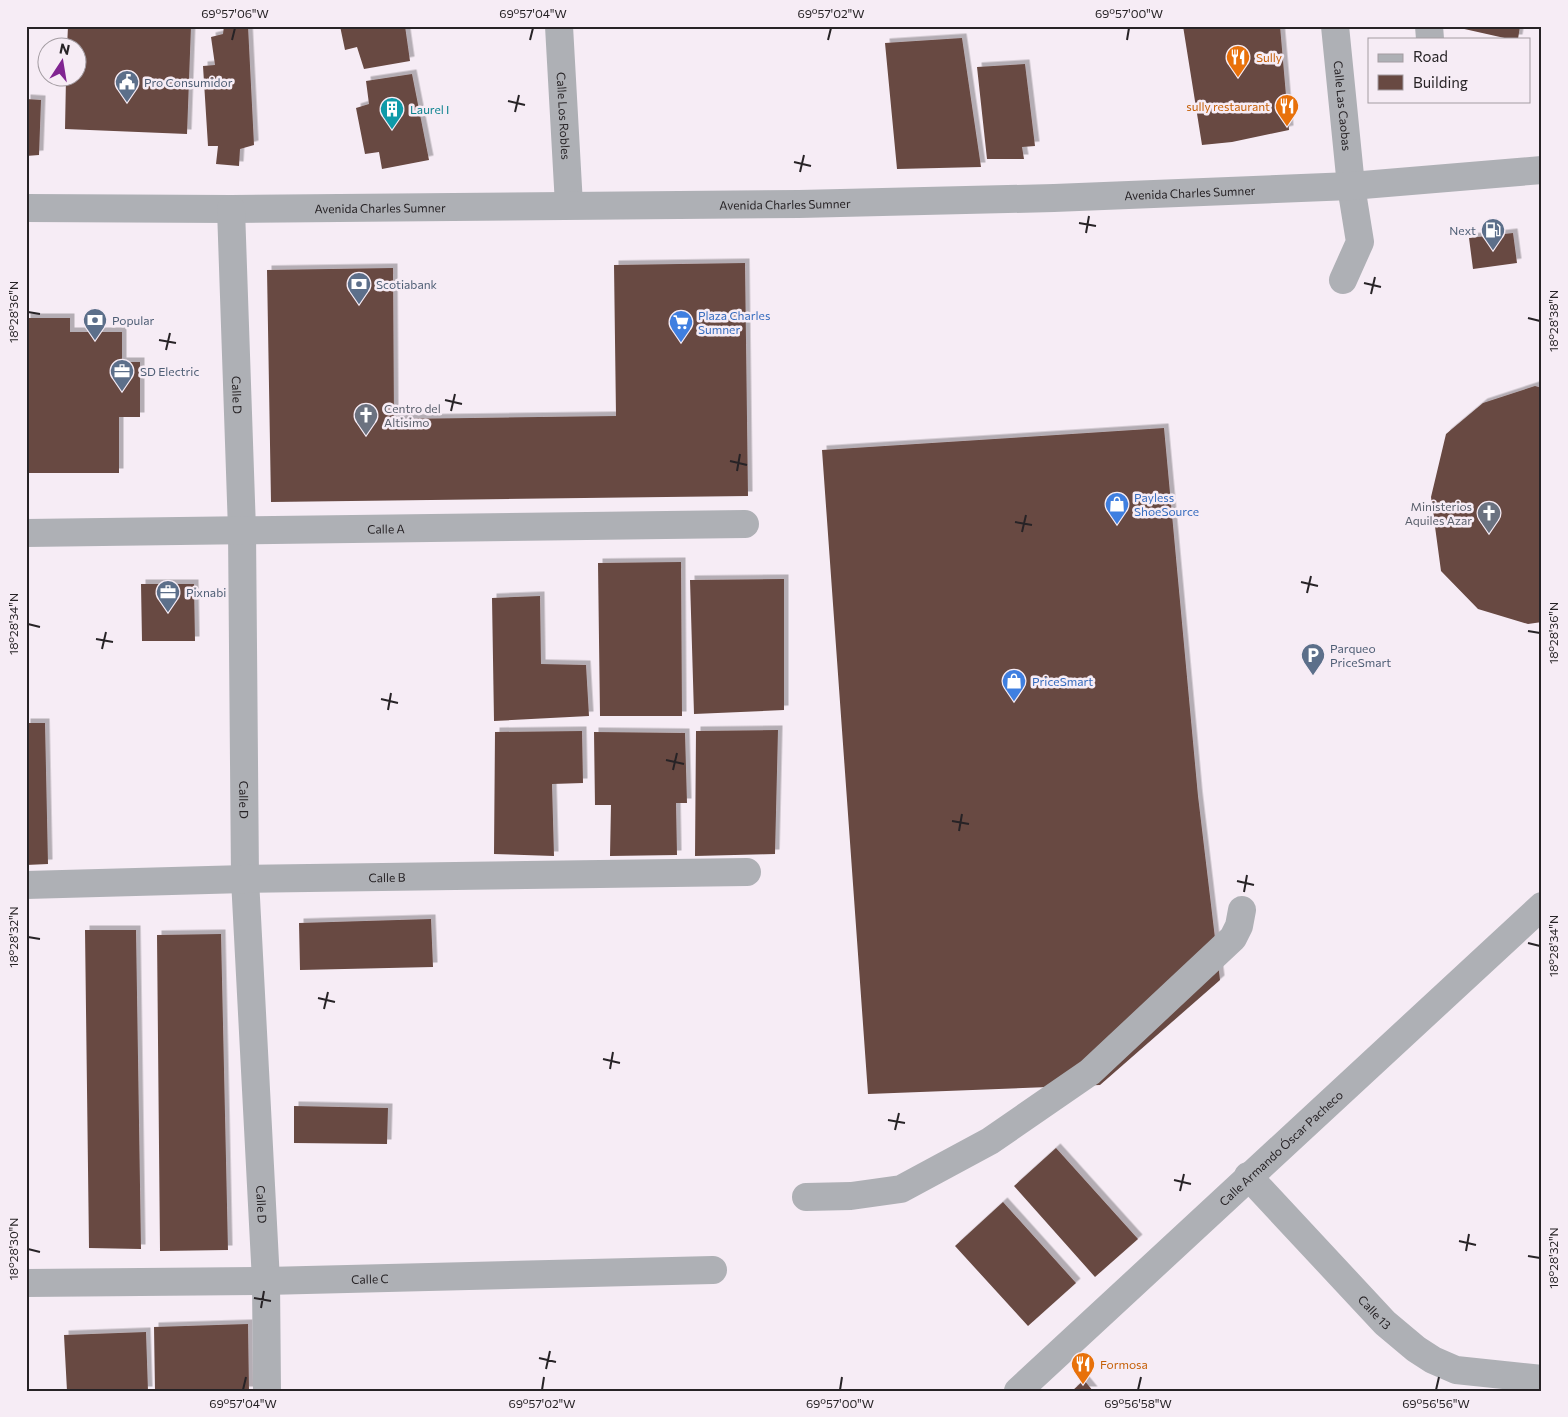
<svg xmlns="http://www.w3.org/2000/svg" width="1568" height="1417" viewBox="0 0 1568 1417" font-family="Commissioner,sans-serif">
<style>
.building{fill:#684942;filter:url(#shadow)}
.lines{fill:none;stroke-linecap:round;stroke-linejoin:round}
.minor{stroke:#aeb0b5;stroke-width:28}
.ticks{fill:none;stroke:#272326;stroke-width:2}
.labels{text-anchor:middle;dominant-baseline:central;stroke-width:5;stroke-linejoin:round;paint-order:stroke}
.food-label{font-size:12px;fill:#c56008;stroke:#f6ecf5;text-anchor:start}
.service-label{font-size:12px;fill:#4e5e75;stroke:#f6ecf5;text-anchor:start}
.street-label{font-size:12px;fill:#272326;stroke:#f6ecf5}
.culture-label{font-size:12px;fill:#0d838f;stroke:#f6ecf5;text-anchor:start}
.shop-label{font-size:12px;fill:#366cbe;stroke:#f6ecf5;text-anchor:start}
.worship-label{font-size:12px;fill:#5b616d;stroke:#f6ecf5;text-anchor:start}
.neatline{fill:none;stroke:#272326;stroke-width:2}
.ticks-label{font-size:12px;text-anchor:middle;fill:#272326}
</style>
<defs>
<filter id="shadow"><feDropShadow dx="4.5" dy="-4.5" stdDeviation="0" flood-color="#0004"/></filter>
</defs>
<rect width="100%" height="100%" fill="#f6ecf5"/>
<path class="building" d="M68,26h123l-4,108 -122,-5 1,-51h12v-30h-11z
M224,26h24l6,119 -14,4 -1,17 -23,-2 2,-18h-10l-5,-80 12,-1 -4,-28 12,-3z
M340,26h65l5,35 -46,8 -7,-22 -12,3z
M1183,26h97l9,104 -57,12 -30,3z
M1451,26h69l-2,13h-9z
M962,38l19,129 -84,2 -12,-126z
M1025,64l10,82 -13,1 2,12h-37l-10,-92z
M412,74l17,86 -47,9 -3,-17 -14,2 -9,-46 13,-4 -3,-23z
M26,99l15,1 -2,55 -13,1z
M1513,233l4,30 -44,6 -4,-31z
M745,263l3,233 -477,6 -4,-232 126,-2 1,151 222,-3 -2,-151z
M26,318h44v14h52v30h18v55h-21v56h-93z
M1535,386l7,2v234l-14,2 -50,-15 -37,-38 -10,-74 15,-63 37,-31z
M1164,428l34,368 22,184 -120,105 -232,9 -46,-644z
M681,562l1,154h-82l-2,-153z
M784,579v131l-90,4 -4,-134z
M141,584h53l1,57h-53z
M540,596l1,68 45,1 3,51 -95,5 -2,-123z
M26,723h19l3,141 -22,1z
M778,730l-3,124 -80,2 1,-125z
M582,731l1,52 -31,1 2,72 -60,-2 1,-122z
M594,732l91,1 2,70h-11l1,52 -67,1 1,-51h-16z
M431,919l2,48 -133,3 -1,-47z
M85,930h51l5,319 -52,-1z
M221,934l7,316 -68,1 -3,-316z
M294,1106l94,2 -1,36 -93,-1z
M1056,1148l82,91 -43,38 -81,-91z
M1003,1202l73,81 -48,43 -73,-80z
M248,1324l1,67h-94l-1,-64z
M146,1332l2,59h-81l-3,-56z
M1084,1380l9,11h-21z"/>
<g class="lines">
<g class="minor">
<path id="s1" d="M559,26l10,179"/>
<path id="s2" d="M1335,26l16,160 9,56 -17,38"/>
<path d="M1429,26l1,13"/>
<path id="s3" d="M26,208l205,1 568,-5 255,-6 297,-12 191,-16"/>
<path id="s4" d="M231,209l11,321 3,349 21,402 1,110"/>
<path id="s5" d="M26,533l719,-9"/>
<path id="s6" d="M26,885l219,-6 502,-7"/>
<path id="s7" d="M1248,1176l137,147 31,26 17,11 23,10 86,9"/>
<path d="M806,1197l45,-1 50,-7 89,-48 100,-69 143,-134 6,-12 3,-16"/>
<path id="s8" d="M26,1283l240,-2 447,-11"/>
<path id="s9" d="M1018,1391l524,-485"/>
</g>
</g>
<path class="ticks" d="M232,40l3,-12M530,40l3,-12M828,40l3,-12M1127,40l2,-12M508,101l17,4M515,112l4,-17M794,162l17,4M800,172l4,-17M1079,223l17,3M1086,233l3,-17M1364,283l17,4M1371,294l4,-17M28,312l12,2M1528,318l12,3M159,340l17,3M166,350l4,-17M445,400l17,4M451,411l4,-17M730,461l17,4M737,471l3,-17M1015,522l17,3M1022,532l4,-17M1301,582l17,4M1307,593l4,-17M28,624l12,3M1528,631l12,2M96,639l17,3M102,649l4,-17M381,699l17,4M388,710l3,-17M666,760l18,4M673,770l4,-17M952,821l17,3M959,831l3,-17M1237,881l17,4M1244,892l3,-17M28,937l12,2M1528,943l12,3M318,998l17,4M324,1009l4,-17M603,1059l17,4M610,1069l3,-17M888,1120l17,3M895,1130l4,-17M1174,1180l17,4M1180,1191l4,-17M1459,1241l17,4M28,1249l12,3M1466,1251l3,-17M1528,1256l12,2M254,1298l17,3M261,1308l3,-17M539,1358l17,4M546,1369l4,-18M243,1390l3,-13M542,1390l2,-13M840,1390l2,-13M1138,1390l3,-13M1436,1390l3,-13"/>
<defs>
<g id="restaurant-pin" transform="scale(1.25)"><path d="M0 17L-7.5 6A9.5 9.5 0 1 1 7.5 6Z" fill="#e8710a" stroke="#f6ecf5"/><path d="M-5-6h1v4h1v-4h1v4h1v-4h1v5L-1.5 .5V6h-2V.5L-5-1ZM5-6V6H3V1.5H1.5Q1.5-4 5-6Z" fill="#fff"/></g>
<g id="civic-pin" transform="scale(1.25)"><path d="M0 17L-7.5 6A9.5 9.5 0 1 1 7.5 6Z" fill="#5c6f8a" stroke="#f6ecf5"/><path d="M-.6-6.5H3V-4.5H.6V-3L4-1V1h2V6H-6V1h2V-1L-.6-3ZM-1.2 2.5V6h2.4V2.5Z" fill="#fff"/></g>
<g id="building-pin" transform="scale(1.25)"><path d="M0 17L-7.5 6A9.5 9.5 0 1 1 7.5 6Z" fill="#0f9aa8" stroke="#f6ecf5"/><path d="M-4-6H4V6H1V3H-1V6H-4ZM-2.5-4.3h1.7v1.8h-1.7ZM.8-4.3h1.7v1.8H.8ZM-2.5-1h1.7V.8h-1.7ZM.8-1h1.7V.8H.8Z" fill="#fff"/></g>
<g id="fuel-pin" transform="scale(1.25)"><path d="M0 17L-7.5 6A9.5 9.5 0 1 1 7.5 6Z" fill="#5c6f8a" stroke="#f6ecf5"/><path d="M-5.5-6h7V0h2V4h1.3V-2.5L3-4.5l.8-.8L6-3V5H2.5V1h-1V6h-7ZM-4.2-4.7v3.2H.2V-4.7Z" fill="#fff"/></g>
<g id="bank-pin" transform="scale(1.25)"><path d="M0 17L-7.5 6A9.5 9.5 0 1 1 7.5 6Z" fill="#5c6f8a" stroke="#f6ecf5"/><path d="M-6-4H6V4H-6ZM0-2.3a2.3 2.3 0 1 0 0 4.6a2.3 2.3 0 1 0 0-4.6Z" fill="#fff"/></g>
<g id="supermarket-pin" transform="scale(1.25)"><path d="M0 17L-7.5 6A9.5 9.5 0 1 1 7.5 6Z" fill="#3f7fe0" stroke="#f6ecf5"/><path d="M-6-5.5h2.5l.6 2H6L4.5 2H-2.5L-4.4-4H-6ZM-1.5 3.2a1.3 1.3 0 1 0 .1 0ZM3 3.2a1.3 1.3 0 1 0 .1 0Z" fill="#fff"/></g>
<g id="office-pin" transform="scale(1.25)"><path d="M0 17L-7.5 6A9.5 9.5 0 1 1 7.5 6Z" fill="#5c6f8a" stroke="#f6ecf5"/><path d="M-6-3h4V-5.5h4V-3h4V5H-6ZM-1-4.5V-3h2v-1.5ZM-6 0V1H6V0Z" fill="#fff"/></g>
<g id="church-pin" transform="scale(1.25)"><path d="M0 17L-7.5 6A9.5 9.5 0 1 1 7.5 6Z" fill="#6b7280" stroke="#f6ecf5"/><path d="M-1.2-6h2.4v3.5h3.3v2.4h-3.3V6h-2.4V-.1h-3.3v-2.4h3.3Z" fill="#fff"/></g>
<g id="shop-pin" transform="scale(1.25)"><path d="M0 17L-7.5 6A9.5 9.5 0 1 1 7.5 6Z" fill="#3f7fe0" stroke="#f6ecf5"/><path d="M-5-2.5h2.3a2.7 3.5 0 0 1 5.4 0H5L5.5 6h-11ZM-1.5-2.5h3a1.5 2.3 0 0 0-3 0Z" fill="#fff"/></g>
<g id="parking-pin" transform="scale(1.25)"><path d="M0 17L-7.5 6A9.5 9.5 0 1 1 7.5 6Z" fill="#5c6f8a" stroke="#f6ecf5"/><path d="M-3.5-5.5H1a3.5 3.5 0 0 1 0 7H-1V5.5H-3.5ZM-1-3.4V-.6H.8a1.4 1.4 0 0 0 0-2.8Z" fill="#fff"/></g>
</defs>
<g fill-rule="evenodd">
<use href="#restaurant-pin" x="1238" y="57"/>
<use href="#civic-pin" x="127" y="82"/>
<use href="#restaurant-pin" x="1287" y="106"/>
<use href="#building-pin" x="392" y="109"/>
<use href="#fuel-pin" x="1493" y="230"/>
<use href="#bank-pin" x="359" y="284"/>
<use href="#bank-pin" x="95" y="320"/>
<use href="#supermarket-pin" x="681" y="322"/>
<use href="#office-pin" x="122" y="371"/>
<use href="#church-pin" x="366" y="415"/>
<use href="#shop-pin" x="1117" y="504"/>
<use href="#church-pin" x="1489" y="513"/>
<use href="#office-pin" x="168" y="592"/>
<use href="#parking-pin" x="1313" y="655"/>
<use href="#shop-pin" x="1014" y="681"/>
<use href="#restaurant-pin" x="1083" y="1364"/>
</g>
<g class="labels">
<g class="food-label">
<text x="1256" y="57">Sully</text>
<text x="1270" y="106" text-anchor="end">sully restaurant</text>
<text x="1100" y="1364">Formosa</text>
</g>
<g class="service-label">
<text x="144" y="82">Pro Consumidor</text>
<text x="1476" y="230" text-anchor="end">Next</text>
<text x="376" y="284">Scotiabank</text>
<text x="112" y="320">Popular</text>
<text x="140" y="371">SD Electric</text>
<text x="186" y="592">Pixnabi</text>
<text x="1330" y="648">Parqueo<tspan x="1330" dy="14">PriceSmart</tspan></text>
</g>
<g class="street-label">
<text stroke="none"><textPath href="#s2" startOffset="80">Calle Las Caobas</textPath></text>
<text stroke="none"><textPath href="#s1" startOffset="90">Calle Los Robles</textPath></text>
<text stroke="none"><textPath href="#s3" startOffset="1164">Avenida Charles Sumner</textPath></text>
<text stroke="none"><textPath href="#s3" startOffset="759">Avenida Charles Sumner</textPath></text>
<text stroke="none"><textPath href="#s3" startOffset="354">Avenida Charles Sumner</textPath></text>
<text stroke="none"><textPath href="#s4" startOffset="186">Calle D</textPath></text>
<text stroke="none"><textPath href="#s5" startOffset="360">Calle A</textPath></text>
<text stroke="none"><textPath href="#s4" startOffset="591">Calle D</textPath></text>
<text stroke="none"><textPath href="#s6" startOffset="361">Calle B</textPath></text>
<text stroke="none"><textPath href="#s9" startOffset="358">Calle Armando Óscar Pacheco</textPath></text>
<text stroke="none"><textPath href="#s4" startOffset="996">Calle D</textPath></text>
<text stroke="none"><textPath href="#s8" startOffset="344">Calle C</textPath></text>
<text stroke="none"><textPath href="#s7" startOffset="186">Calle 13</textPath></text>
</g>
<g class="culture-label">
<text x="410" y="109">Laurel I</text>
</g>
<g class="shop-label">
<text x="698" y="315">Plaza Charles<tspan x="698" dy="14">Sumner</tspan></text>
<text x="1134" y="497">Payless<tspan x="1134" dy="14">ShoeSource</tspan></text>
<text x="1032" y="681">PriceSmart</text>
</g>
<g class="worship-label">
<text x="384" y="408">Centro del<tspan x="384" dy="14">Altisimo</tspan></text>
<text x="1472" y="506" text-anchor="end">Ministerios<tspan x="1472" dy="14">Aquiles Azar</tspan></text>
</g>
</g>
<rect width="1568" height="1417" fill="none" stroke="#f6ecf5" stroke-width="55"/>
<rect x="1368" y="38" width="162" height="65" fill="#f6ecf5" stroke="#a39ca2"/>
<rect x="1378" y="54" width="25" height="8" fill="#aeb0b5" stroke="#a39ca2"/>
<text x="1413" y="62" font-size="15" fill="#272326">Road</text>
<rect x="1378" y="75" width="25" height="15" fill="#684942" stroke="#a39ca2"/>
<text x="1413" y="88" font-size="15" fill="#272326">Building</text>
<g transform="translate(62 62) rotate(12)"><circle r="24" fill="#f6ecf5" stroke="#a39ca2"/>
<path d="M0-4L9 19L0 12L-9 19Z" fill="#802491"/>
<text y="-8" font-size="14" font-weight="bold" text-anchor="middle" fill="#272326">N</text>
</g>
<rect x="28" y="28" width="1512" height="1362" class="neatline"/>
<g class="ticks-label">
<text x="235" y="18">69°57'06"W</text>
<text x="533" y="18">69°57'04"W</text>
<text x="831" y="18">69°57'02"W</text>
<text x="1129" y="18">69°57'00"W</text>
<text transform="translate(14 312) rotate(-90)" y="4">18°28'36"N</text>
<text transform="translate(1554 321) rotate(-90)" y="4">18°28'38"N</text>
<text transform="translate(14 624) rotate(-90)" y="4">18°28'34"N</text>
<text transform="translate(1554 633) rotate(-90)" y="4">18°28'36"N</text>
<text transform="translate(14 937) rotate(-90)" y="4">18°28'32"N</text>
<text transform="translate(1554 946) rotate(-90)" y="4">18°28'34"N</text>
<text transform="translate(14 1249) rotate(-90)" y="4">18°28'30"N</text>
<text transform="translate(1554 1258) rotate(-90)" y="4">18°28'32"N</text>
<text x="243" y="1408">69°57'04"W</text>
<text x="542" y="1408">69°57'02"W</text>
<text x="840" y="1408">69°57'00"W</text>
<text x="1138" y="1408">69°56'58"W</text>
<text x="1436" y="1408">69°56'56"W</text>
</g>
</svg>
